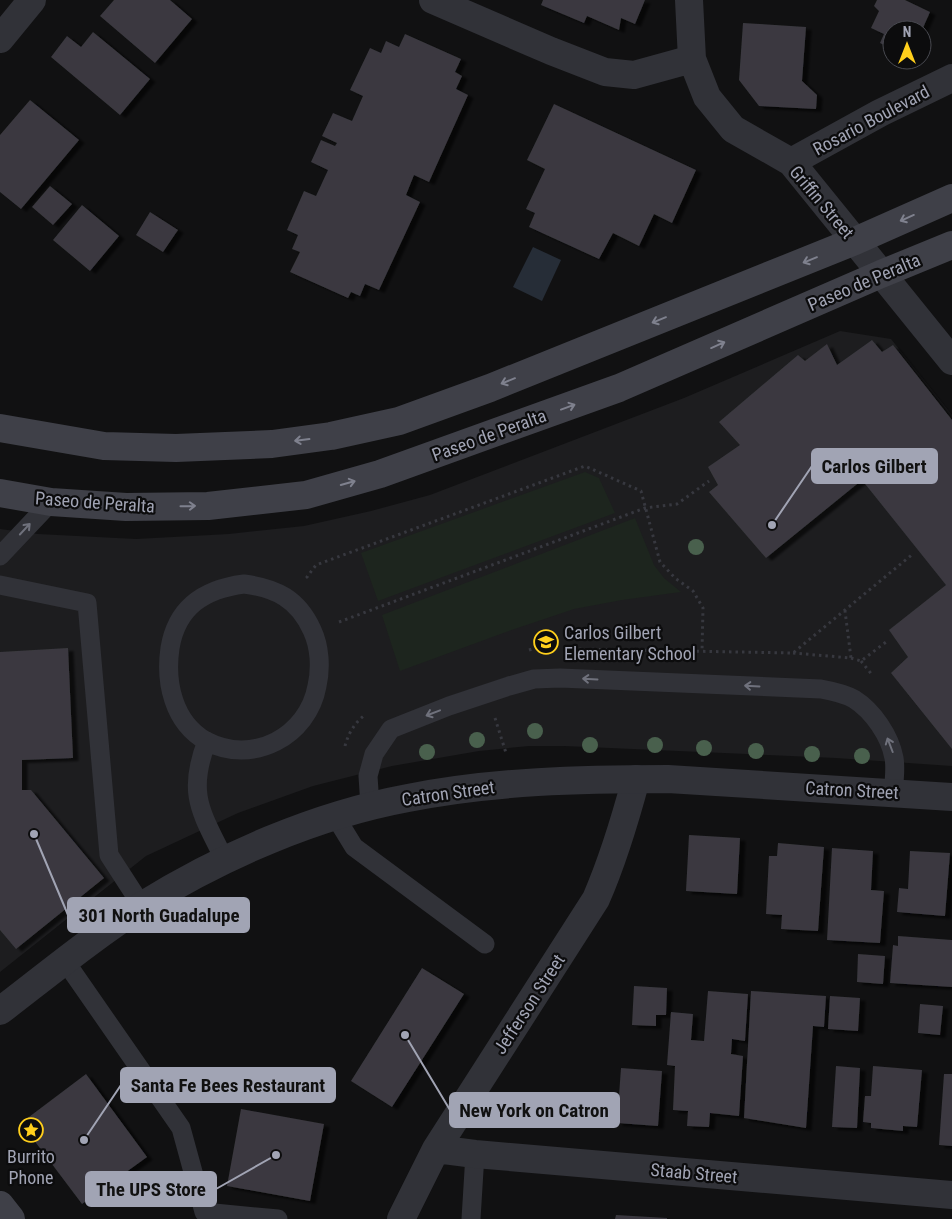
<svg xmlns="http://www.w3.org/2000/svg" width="952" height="1219" viewBox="0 0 952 1219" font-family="'Roboto Condensed',sans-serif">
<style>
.built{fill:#1d1d1f}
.green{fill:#1d251e}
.water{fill:#262d37}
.building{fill:#3a393f;filter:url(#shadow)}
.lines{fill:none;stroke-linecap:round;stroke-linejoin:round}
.path{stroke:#37383f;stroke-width:3;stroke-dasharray:2.5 4;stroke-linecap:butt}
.service{stroke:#313238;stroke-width:19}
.minor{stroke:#313238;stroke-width:28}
.tertiary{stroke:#313238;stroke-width:28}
.secondary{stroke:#3f4048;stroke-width:28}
.tree{fill:#49604d}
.oneway{stroke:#7f818e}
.oneway2{stroke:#6f717c}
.labels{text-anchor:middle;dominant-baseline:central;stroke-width:4.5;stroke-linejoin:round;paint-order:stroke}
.street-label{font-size:18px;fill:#a1a4b4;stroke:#0c0c0d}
.poi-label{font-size:18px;fill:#a1a4b4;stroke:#0c0c0d;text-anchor:start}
.leader{fill:none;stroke:#a1a4b4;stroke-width:2}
.callout-dot{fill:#a1a4b4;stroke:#0c0c0d;stroke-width:2}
.callout{fill:#a1a4b4;stroke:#a1a4b4;stroke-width:2}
.callout-label{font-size:19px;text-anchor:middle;font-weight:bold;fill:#111}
</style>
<defs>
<filter id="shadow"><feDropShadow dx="5.5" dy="3" stdDeviation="1" flood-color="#0009"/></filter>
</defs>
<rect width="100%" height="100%" fill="#111112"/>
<path class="built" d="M840,331l51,8 61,76v351l-116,-8 -272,-12h-35l-50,5 -87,15 -79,20 -75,27 -92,43 -146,116v-443l38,5 98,5 93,-5 75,-8 67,-15 59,-16 254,-97z"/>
<path class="green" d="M585,472l14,6 16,35 -237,88 -17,-48z
M635,518l19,47 10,13 17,14 -59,8 -48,9 -68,23 -106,39 -18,-56z"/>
<path class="water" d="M533,247l28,13 -19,41 -29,-14z"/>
<path class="building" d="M114,0h56l22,19 -37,44 -55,-47z
M543,0h102l-10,24 -14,-6 -2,12 -32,-14 -3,7 -43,-18z
M877,0h28l25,12 -8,18h-30v19l-12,-6 4,-9 -13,-6 8,-17 -5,-5z
M743,23l63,4 -4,54 15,14 -1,14 -57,-3 -20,-26z
M93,32l57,47 -30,36 -69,-58 16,-21 14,11z
M405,34l56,25 -6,13 7,4 -6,13 12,6 -39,87 -15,-7 -8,20 14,7 -41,88 -14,-6 -5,12 -9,-4 -3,6 -58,-26 10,-20 -8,-3 6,-14 -11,-5 17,-39 12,5 12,-26 -17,-8 10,-22 14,6 2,-3 -15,-7 11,-23 19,8 11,-25 -13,-6 20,-42 11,5 5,-12 13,6z
M30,100l49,40 -58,69 -21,-17v-57z
M554,104l142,66 -24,53 -18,-9 -15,32 -26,-13 -14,26 -70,-32 6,-14 -9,-4 19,-40 -18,-9z
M50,186l22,18 -19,21 -21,-18z
M82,205l37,31 -29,35 -37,-31z
M150,212l28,18 -15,22 -27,-17z
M872,340l10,12 11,-7 59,75v329l-61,-76 17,-16 -19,-27 57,-45 -84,-105 -96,78 -57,-66 9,-7 -10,-18 32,-22 -21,-23 79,-67 7,6 22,-17 10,21z
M68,648l5,110 -51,2v30h9l73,88 -88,71 -16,-19v-278z
M689,835l51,3 -3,56 -51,-3z
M778,843l46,4 -6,84 -37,-2 1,-14 -16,-1 3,-58h8z
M832,848l41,3 -2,39 13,1 -4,52 -53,-3z
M910,851l40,2 -5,63 -48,-4 2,-24 9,1z
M898,936l54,4v47l-62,-4 3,-38 5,1z
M858,954l27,2 -2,28 -26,-2z
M422,968l42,26 -72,113 -41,-26z
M634,986l33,2 -1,27h-10v11l-24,-1z
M708,991l40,3 -3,47 -13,-2 -1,15 12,2 -4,60 -29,-3 -1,14 -22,-1 1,-15 -15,-1 2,-44 -8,-1 4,-53 22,2 -2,26 13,1z
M751,991l75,5 -2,31 -11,-1 -7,102 -62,-10z
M830,996l30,2 -2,33 -30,-2z
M920,1004l23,2 -3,29 -22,-2z
M836,1066l24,2 -3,60 -25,-1z
M873,1066l49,4 -5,57 -14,-1v5l-32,-3v-5l-8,-1 2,-26h6z
M621,1068l41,3 -4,55 -41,-3z
M86,1074l61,83 -65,47 -61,-81z
M944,1074h8v72l-13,-1z
M241,1109l83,15 -14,77 -83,-15z
M616,1215l51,3v1h-52z"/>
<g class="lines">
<path class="path" d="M308,578l-1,-1 9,-12 269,-99 56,25 19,71 15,16 18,13 10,17 -1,43
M339,622l306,-114 32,-4 32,-23
M573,649l220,4 121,-100
M529,650l6,-2h20
M793,653l58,5 -6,-47
M851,658l10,3 25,-19
M861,661l12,15
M495,718l11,35
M345,746c3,-12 10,-24 20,-31"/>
<path class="service" d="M0,556l51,-54
M244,584c32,4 54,15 68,46 8,17 9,38 5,56 -9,50 -64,80 -111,55 -33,-19 -41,-59 -36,-93 7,-42 35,-59 74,-64z
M0,585l87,18 22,252 33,51
M207,741c-21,54 -5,72 18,120
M370,806l-2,-30 6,-22 17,-25 58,-23 60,-20 25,-7 26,-1 261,11c11,2 22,4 33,10 19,12 36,37 40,59 2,11 0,24 -1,35
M335,816l19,31 131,97
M65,961l116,167 23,84 74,7
M471,1219l4,-65"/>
<path class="minor" d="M433,0l118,51 54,21 29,3 58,-16 15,38 26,32 58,33 64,79
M689,0l3,59
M0,39l32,-39
M791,162l89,-49 72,-35
M436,1149l39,5 477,41
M401,1219l35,-70 160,-250c17,-39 29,-79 40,-120"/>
<path class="tertiary" d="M855,241l97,120
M0,1011c47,-36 93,-74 143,-106 79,-49 173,-90 265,-107 85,-17 174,-19 260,-19l284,18"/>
<path class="secondary" d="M0,428l104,18 72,2 96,-4 59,-8 68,-15 91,-33 365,-147 97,-43
M0,493l51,9 75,5 82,-1 98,-11 74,-21 239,-86 262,-114 71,-29
M0,1205l11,14"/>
</g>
<g class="tree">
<circle cx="696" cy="547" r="8"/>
<circle cx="535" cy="731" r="8"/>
<circle cx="477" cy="740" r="8"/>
<circle cx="590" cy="745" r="8"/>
<circle cx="655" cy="745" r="8"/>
<circle cx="704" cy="748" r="8"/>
<circle cx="756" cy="751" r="8"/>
<circle cx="427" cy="752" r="8"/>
<circle cx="812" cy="754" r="8"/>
<circle cx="862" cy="756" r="8"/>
</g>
<defs><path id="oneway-shaft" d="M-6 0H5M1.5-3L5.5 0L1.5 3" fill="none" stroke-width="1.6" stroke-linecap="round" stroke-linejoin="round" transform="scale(1.25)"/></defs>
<g class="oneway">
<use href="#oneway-shaft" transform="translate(907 218) rotate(156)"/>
<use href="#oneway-shaft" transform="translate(810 260) rotate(158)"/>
<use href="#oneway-shaft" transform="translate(659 320) rotate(158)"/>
<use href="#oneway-shaft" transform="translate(718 345) rotate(-24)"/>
<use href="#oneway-shaft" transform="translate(508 381) rotate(158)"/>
<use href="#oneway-shaft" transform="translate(568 407) rotate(-20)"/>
<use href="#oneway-shaft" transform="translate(302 440) rotate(173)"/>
<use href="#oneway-shaft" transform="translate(348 483) rotate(-16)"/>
<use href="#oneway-shaft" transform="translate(188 506) rotate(-1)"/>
</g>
<g class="oneway2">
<use href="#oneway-shaft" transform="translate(25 529) rotate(-47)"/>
<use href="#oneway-shaft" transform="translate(590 679) rotate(-177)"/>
<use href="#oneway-shaft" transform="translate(752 686) rotate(-177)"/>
<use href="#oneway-shaft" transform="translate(433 713) rotate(159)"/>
<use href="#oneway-shaft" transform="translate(890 745) rotate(-111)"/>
</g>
<defs>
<g id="school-ring" transform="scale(1.25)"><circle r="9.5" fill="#0c0c0d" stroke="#ffcf1c" stroke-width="1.5"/><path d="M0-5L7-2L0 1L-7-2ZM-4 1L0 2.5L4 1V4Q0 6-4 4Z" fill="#ffcf1c"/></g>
<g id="sight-ring" transform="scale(1.25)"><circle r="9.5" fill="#0c0c0d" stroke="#ffcf1c" stroke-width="1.5"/><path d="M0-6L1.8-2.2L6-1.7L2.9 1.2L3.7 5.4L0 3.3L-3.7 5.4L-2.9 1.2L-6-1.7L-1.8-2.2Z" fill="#ffcf1c"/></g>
</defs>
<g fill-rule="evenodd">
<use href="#school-ring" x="546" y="642"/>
<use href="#sight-ring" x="31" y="1130"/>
</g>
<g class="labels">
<g class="street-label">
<text transform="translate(871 120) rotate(-28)">Rosario Boulevard</text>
<text transform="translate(822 202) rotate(50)">Griffin Street</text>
<text transform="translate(864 282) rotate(-23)">Paseo de Peralta</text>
<text transform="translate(489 435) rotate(-20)">Paseo de Peralta</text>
<text transform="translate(95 502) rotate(4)">Paseo de Peralta</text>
<text transform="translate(852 790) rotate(3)">Catron Street</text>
<text transform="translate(448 793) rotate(-8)">Catron Street</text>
<text transform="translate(529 1004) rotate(-57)">Jefferson Street</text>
<text transform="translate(694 1173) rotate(5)">Staab Street</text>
</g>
<g class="poi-label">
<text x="564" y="632">Carlos Gilbert<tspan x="564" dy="21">Elementary School</tspan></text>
<text x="31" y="1156" text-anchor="middle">Burrito<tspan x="31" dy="21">Phone</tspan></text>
</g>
</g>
<path class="leader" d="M772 525L812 466M34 834L68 915M84 1140L121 1085M405 1035L450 1110M276 1155L216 1189"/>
<g class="callout-dot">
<circle cx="772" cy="525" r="5"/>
<circle cx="34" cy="834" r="5"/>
<circle cx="84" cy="1140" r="5"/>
<circle cx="405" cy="1035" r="5"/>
<circle cx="276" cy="1155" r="5"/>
</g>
<g class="callout">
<rect x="812" y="449" width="125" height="34" rx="5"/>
<rect x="68" y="898" width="181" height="34" rx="5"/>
<rect x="121" y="1068" width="214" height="34" rx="5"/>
<rect x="450" y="1093" width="169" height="34" rx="5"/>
<rect x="86" y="1172" width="130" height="34" rx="5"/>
</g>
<g class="callout-label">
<text x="874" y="473">Carlos Gilbert</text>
<text x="159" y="922">301 North Guadalupe</text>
<text x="228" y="1092">Santa Fe Bees Restaurant</text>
<text x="534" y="1117">New York on Catron</text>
<text x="151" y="1196">The UPS Store</text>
</g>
<g transform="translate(907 45)"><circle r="24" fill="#0c0c0d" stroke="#484950"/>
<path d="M0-4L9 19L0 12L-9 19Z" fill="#ffcf1c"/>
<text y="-8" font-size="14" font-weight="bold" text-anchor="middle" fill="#a1a4b4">N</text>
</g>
</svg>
